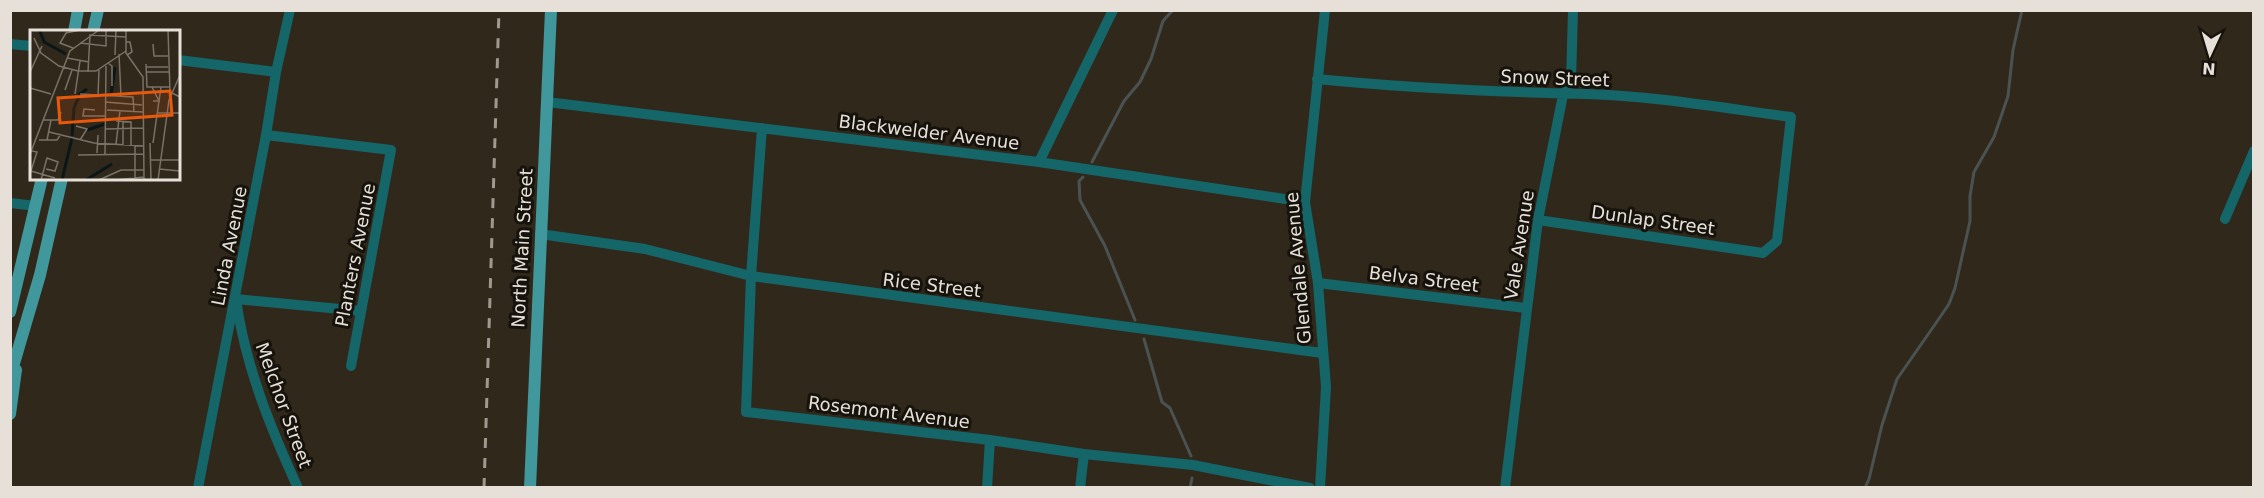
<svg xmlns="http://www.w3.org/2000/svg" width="2264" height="498" viewBox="0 0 2264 498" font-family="'DejaVu Sans',sans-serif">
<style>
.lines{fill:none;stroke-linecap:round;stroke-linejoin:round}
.stream{stroke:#4b5352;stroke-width:3}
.minor{stroke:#146669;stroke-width:10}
.major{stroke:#41989c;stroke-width:12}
.rail{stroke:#a19990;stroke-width:3;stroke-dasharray:10 10;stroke-linecap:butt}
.labels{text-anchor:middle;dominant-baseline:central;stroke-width:6;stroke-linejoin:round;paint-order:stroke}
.street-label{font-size:18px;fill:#e6e0d8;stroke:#16120c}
.inset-river{fill:none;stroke:#091718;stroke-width:3}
.inset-road{fill:none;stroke:#797267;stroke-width:1.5}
.view{fill:#e8590c;fill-opacity:0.15;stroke:#e8590c;stroke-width:3}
.inset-edge{fill:none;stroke:#e6e0d8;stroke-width:3}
</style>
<rect width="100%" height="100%" fill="#31281c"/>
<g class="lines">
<path class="stream" d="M1092,162l32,-61 16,-19 11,-23 12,-38 10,-11
M1083,177l-4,4 1,19 25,46 30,74
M1144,339l18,63 8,6 21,48
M1190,488l2,-10
M1865,488l4,-9 13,-54 15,-46 39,-56 13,-19 6,-16 15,-67v-25l4,-24 20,-35 14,-41 5,-46 9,-40"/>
<path class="minor" d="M10,44l22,2
M178,60l98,12
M1317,79c90,9 179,13 269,15 68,2 137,14 205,23l-14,124 -14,12 -225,-33
M547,102l492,60 266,40
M762,128l-11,148 -5,136 244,28 94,14 109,11 117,23
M266,135l125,15 -40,216
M1039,162l74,-152
M10,203l26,3
M2225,219l29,-68
M540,234l105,15 106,27 571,77
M1318,283l208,25
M198,488l68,-353 10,-63 14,-62
M298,488c-28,-61 -53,-123 -62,-189l125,12
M987,488l3,-48
M1080,488l4,-34
M1320,488l6,-101 -8,-104 -13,-81 20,-192
M1505,488l33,-268 25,-125 8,-13 2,-72"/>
<path class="major" d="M74,32l4,-22
M93,32l5,-22
M10,312l32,-134
M10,377l30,-102 22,-97
M10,414l6,-44
M530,488l21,-478"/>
<path class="rail" d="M484,488l15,-478"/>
</g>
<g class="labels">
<g class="street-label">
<text transform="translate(1555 78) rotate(2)">Snow Street</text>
<text transform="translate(929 132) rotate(7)">Blackwelder Avenue</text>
<text transform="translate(1653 220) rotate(8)">Dunlap Street</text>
<text transform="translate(1519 245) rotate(-81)">Vale Avenue</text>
<text transform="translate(229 246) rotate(-79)">Linda Avenue</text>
<text transform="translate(522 248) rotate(-87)">North Main Street</text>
<text transform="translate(355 255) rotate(-79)">Planters Avenue</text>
<text transform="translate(1298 268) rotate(-95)">Glendale Avenue</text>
<text transform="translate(1424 279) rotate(7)">Belva Street</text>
<text transform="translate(932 285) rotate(7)">Rice Street</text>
<text transform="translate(284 405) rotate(70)">Melchor Street</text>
<text transform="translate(889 412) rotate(7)">Rosemont Avenue</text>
</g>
</g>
<g transform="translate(30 30)">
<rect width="150" height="150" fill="#31281c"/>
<path class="inset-river" d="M10,1l4,11 22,12M81,65l4,-28M57,100l18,-6M42,106l2,-28 6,-14 7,-5M32,150l10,-42M56,150l26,-16"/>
<path class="inset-road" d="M96,0v23l17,24 1,103M138,0l2,62 10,5M4,8l7,15 18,13 19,5h18l30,-20M96,12h4l2,10 -5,3M50,13l26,3v-16M123,14l1,12h14M43,18l-13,-5 6,-10 14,-3M89,24l2,43M85,25l1,-25M37,28l22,4M78,33l4,3v20M116,34l1,23h23M116,37h22M0,42l12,-26M58,42l2,-37 36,2M116,42h23M122,57l7,14h-6M0,58l21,6M35,60l7,-20M45,64l5,-33M50,64l53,3 1,15M68,65l1,-25M75,72l37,3M65,80l-11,-1 -1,7h23M77,80l36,2M128,83h22M13,90h15l3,-8M86,91l15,1v23M46,96l11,3 -7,11M76,99l37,-1M19,102l45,11 50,3M9,110h18l4,-6M17,110l4,-20M120,113l1,37M123,113l8,-56M86,114l4,-33M93,115v-24M105,116v34M67,123l1,-18M0,124l40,-103 29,-21M75,124l1,-88M48,125l66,-1M120,130h30M129,139l21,2M1,141l24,7M0,144l7,-22 -5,-1M11,150l6,-22 11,4 -3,9 -9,-2M69,150l22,-10h23M85,150l29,-3M128,150l11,-80 11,-25"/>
<path class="view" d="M140,61l2,24 -112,8 -2,-25z"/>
<rect width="150" height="150" class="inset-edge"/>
</g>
<rect width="2264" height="498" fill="none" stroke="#e6e0d8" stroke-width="24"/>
<g transform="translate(2210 54) rotate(184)" stroke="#16120c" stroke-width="4.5" paint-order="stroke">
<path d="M0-4.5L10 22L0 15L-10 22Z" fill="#e6e0d8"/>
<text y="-9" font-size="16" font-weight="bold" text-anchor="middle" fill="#e6e0d8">N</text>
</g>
</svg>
